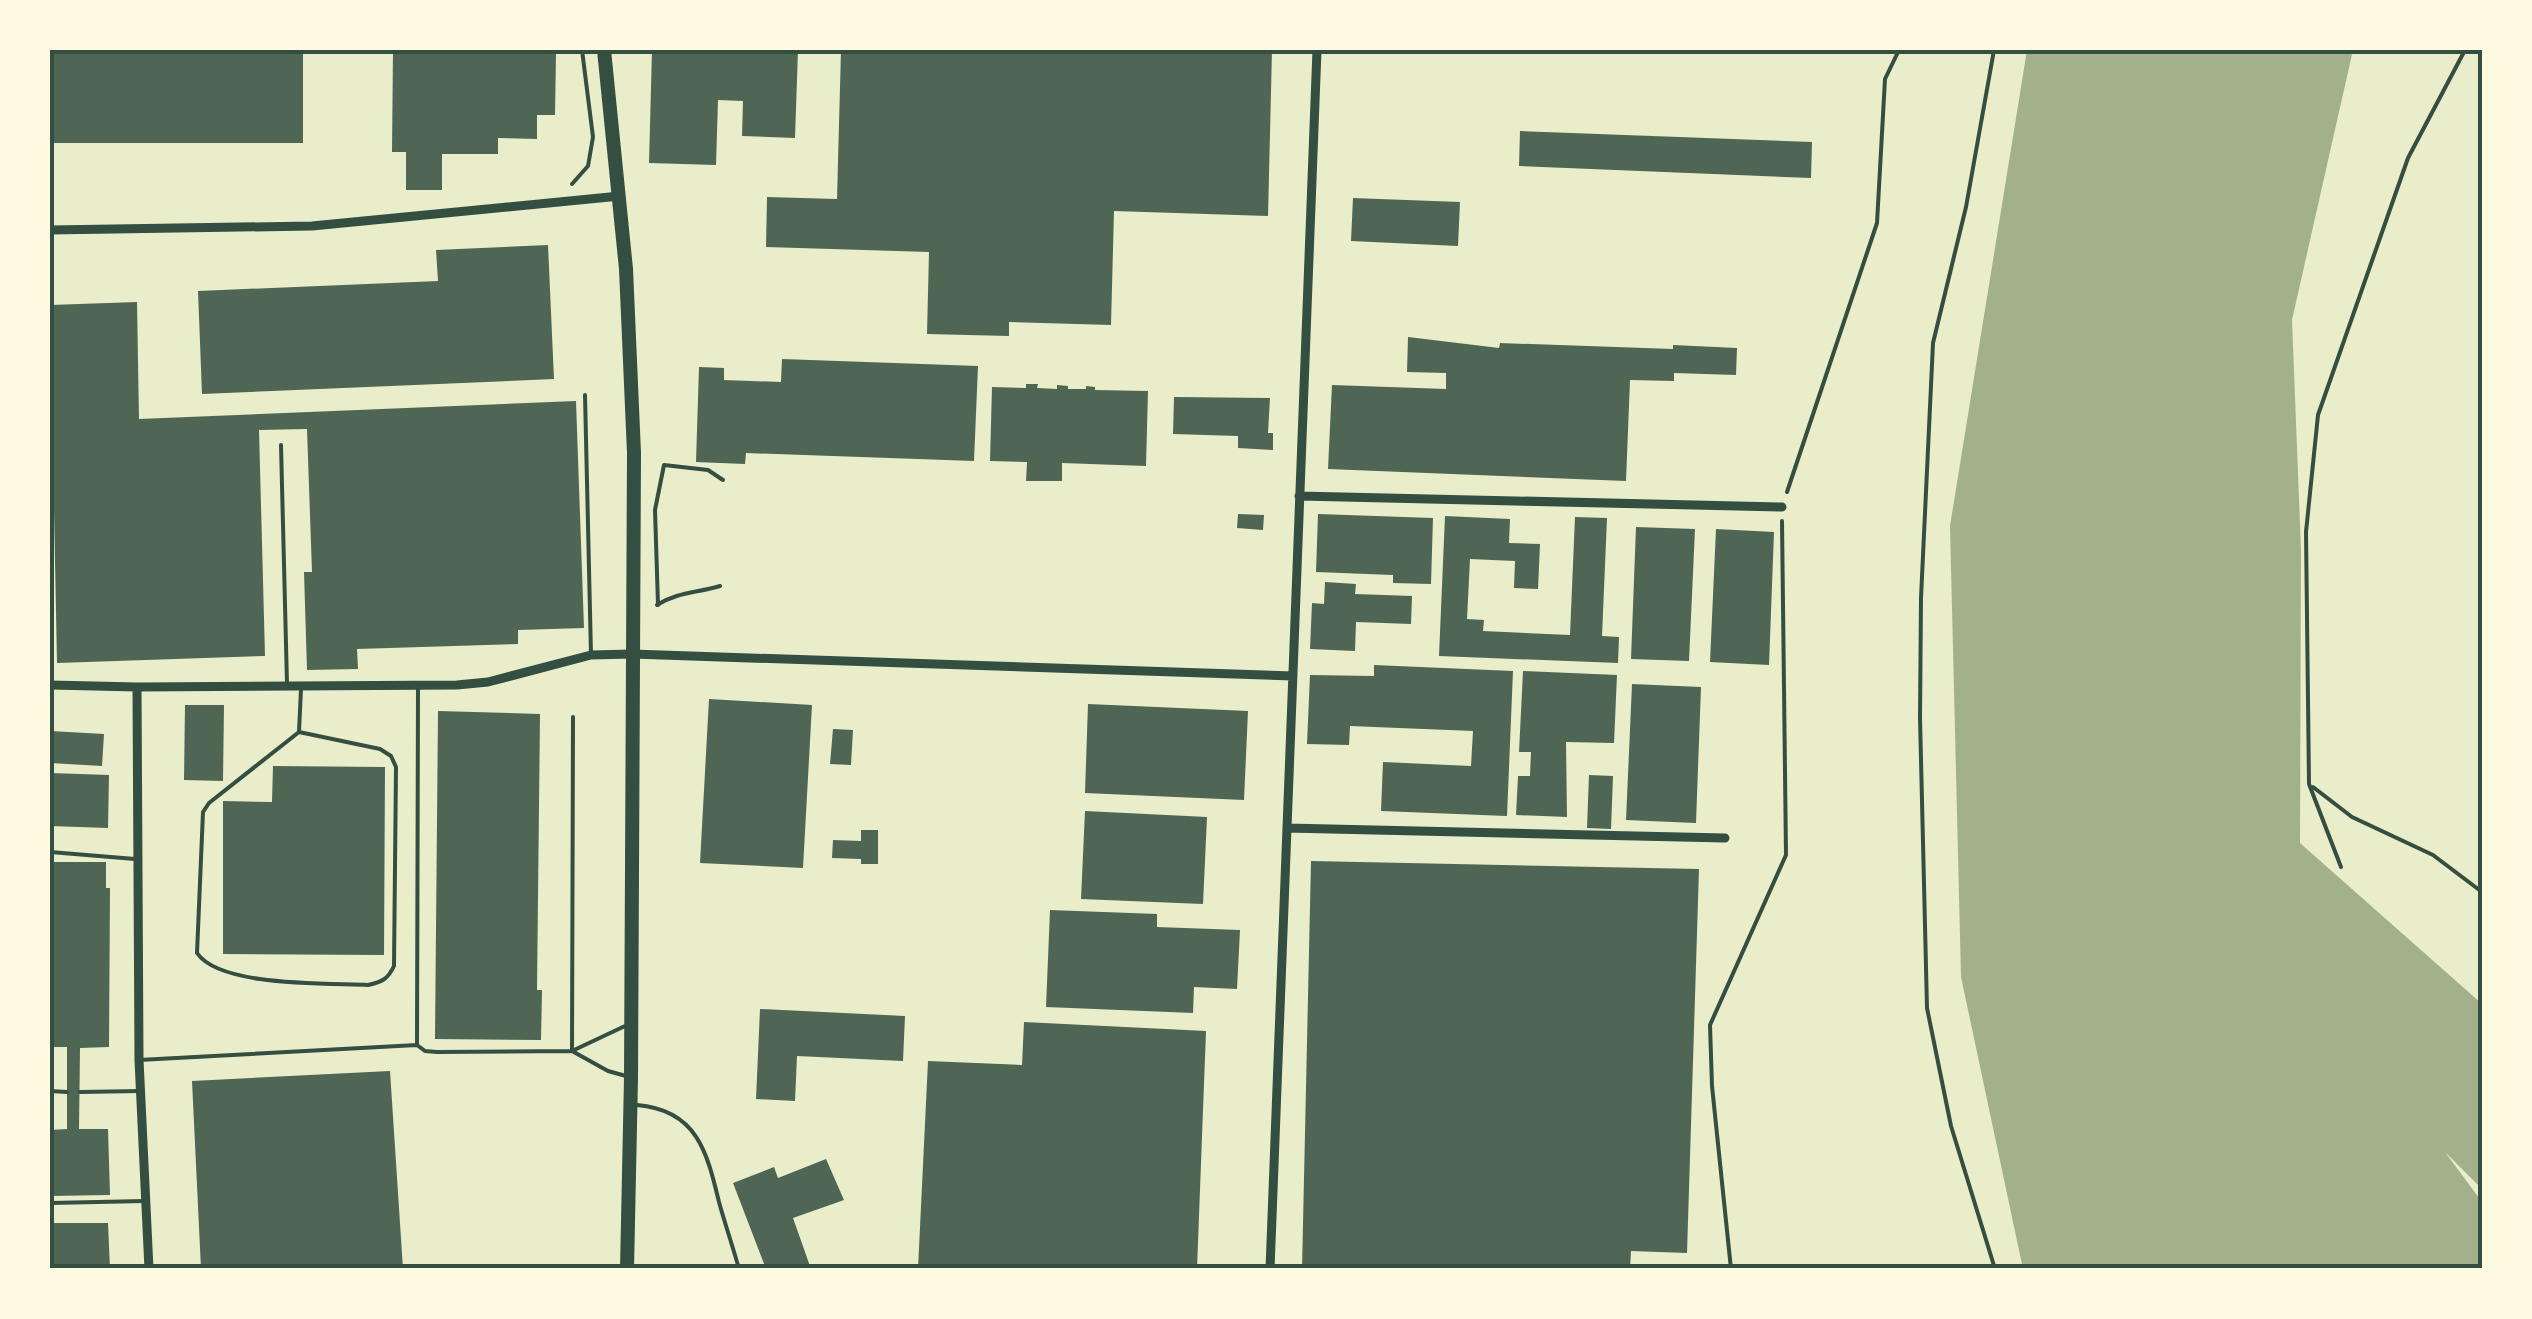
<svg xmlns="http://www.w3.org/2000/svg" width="2532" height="1319" viewBox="0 0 2532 1319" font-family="Cabin,sans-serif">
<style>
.water{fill:#a3b18a}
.building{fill:#4f6655}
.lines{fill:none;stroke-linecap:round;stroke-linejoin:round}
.path{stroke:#344e41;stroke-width:4}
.service{stroke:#344e41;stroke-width:4}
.minor{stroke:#344e41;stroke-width:9}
.primary{stroke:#344e41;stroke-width:14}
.neatline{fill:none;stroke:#344e41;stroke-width:4}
</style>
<rect width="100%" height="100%" fill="#e9edc9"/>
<path class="water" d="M2027,50h326l-61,270 9,230 -1,293 182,161v185l-37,-37 37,50v67h-459l-62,-292 -11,-451z"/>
<path class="building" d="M50,50h253v93h-253z
M393,50h144v4h19l-1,61h-18v24l-39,-1v16h-56v36h-36v-38h-14z
M652,50h146l-3,88 -53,-2 1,-35 -25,-1 -2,65 -67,-2z
M841,50h431l-4,166 -154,-5 -3,114 -102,-3v14l-82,-2 2,-82 -163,-5 1,-50 70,2z
M1520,131l292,11 -1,36 -292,-12z
M1353,198l107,4 -2,44 -107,-5z
M548,245l6,134 -352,15 -4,-103 240,-10 -2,-31z
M137,302l2,117 437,-18 8,227 -66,2v14l-161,5 1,20 -51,1 -3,-98h8l-5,-143 -48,1 6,226 -208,7 -7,-358z
M1408,337l91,11 1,-5 173,6v-4l64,3 -1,27 -62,-2v8l-44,-1 -4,101 -298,-12 4,-84 114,4v-16l-39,-1z
M782,359l196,7 -4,95 -228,-8 -1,11 -49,-2 3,-95 25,1v12l57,2z
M1026,384h12l-1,4 20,1v-4l11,1v3h18v-3l9,1v3l53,1 -2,75 -84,-3v18h-36l1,-19 -37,-1 2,-74 34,1z
M1174,397l96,1 -2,35h5v17l-35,-2v-12l-65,-2z
M1238,514l26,1 -1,15 -26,-2z
M1318,514l115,4 -2,66 -38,-1v-8l-77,-3z
M1445,516l65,3 -1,24 31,1 -2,45 -24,-1 1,-27 -45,-2 -3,60 17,1 -1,11 87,4 5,-118 32,1 -5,118 17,1 -1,26 -179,-7z
M1636,527l59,2 -6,132 -58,-2z
M1716,529l58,3 -5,133 -59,-3z
M1325,582l31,2 -1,10 57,2 -1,28 -55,-2 -1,29 -45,-2 2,-46 12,1z
M1374,665l139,6 -6,145 -126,-5 2,-49 88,4 2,-35 -123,-5 -1,19 -42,-1 3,-69 64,1z
M1523,671l94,4 -3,68 -48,-1 1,75 -51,-2 2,-39h12l1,-24h-12z
M1632,684l69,3 -5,136 -70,-3z
M709,699l103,6 -9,163 -103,-5z
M1088,704l160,7 -4,89 -159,-7z
M185,705h39l-1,76 -39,-1z
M438,711l102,3 -3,276h5l-1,50 -106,-1z
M833,729l20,1 -2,35 -21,-1z
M50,731l54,3 -2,32 -52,-3z
M273,766l112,1 -1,188 -161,-1v-153l49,1z
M50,773l59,2 -1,53 -58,-2z
M1589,775l24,1 -2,53 -24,-1z
M1085,811l122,6 -4,87 -122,-5z
M861,830h17v34h-17v-5l-29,-1 1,-18 28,1z
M1311,861l388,8 -12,384 -56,-2 -1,18h-328z
M50,862h56v26h4l-1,159 -29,1 -1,81h29l2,66 -60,1v-66l17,-1v-82h-15z
M1050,910l107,4v13l83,3 -3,59 -43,-2 -1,26 -147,-6z
M760,1009l145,7 -2,45 -106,-5 -2,45 -39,-2z
M1024,1022l182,9 -9,238h-279l10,-208 94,4z
M390,1071l13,198h-202l-9,-188z
M826,1159l18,41 -51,18 18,51h-45l-33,-86 41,-16 4,11z
M50,1223h58l2,46h-60z"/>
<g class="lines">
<path class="path" d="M1994,50l-28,157 -33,136 -12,255 -1,120 7,290 24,118 44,143
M572,184l16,-18 5,-29 -11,-87
M1787,492l90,-269 8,-144 14,-29
M657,605c20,-13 40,-12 63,-19
M658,605l-3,-95 9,-45 44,5 15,10
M2313,787l39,30 81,38 49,37
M2341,867l-32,-83 -3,-252 12,-117 90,-257 57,-108
M1731,1269l-19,-183 -2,-61 76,-170 -4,-334"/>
<path class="service" d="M585,395l6,260
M281,445l6,239
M418,686l-1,359 8,6 12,1 135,-1 53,-25
M299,732l81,17 11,7 5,11 -2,199c-6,13 -12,16 -26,19 -40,-2 -148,2 -171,-32l6,-141 6,-9 90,-71 2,-43
M50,852l85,7
M572,1051l1,-334
M572,1051l36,20 18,5
M139,1060l278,-15
M50,1091l17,1
M80,1092l61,-1
M637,1105c60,5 70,47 82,97 6,22 14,45 20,67
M50,1203l95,-2"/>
<path class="minor" d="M50,230l262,-4 308,-30
M1299,496l483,11
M50,685l87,2
M1287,828l438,10
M149,1269l-10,-209 -2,-373 320,-2 31,-3 103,-27 41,-1 661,22
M1270,1269l47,-1219"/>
<path class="primary" d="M604,50l22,219 8,184 -3,625 -4,191"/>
</g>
<rect width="2532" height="1319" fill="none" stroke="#fefae0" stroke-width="105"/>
<rect x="52" y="52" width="2428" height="1214" class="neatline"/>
</svg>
